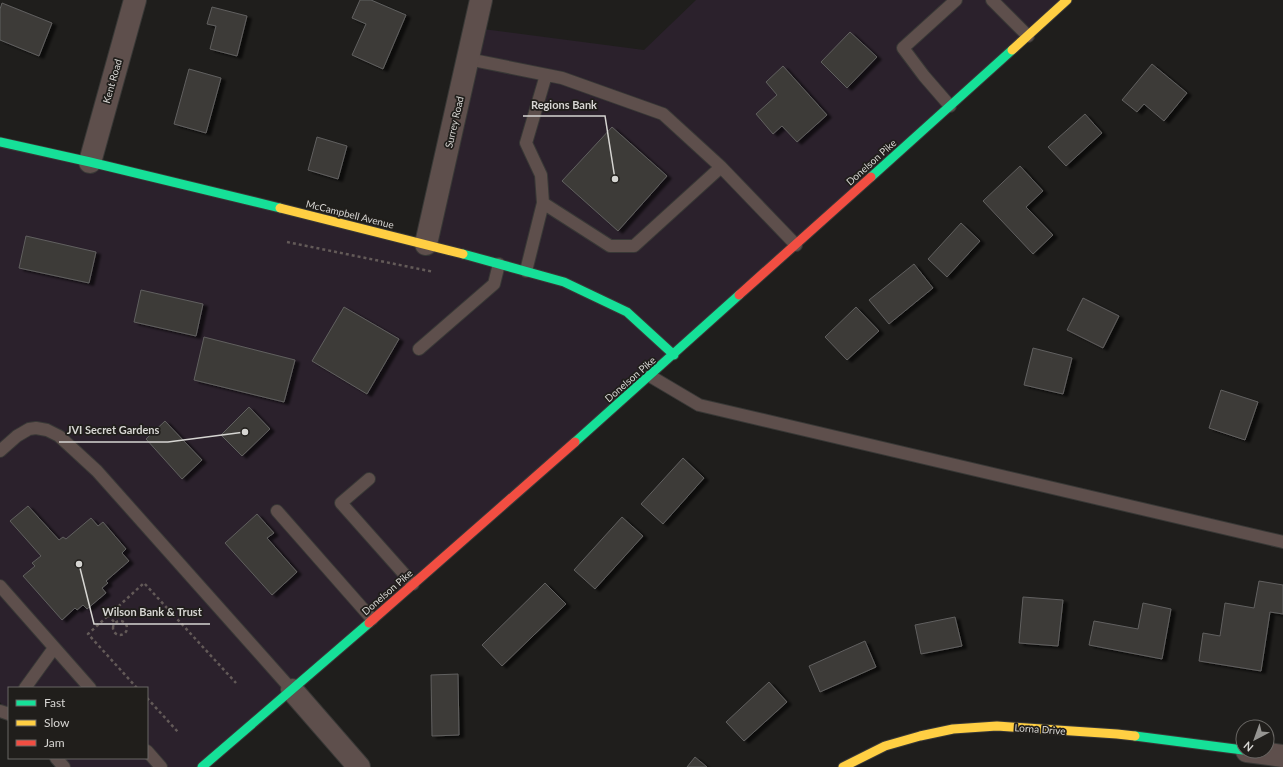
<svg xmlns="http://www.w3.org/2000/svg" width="1283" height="767" viewBox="0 0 1283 767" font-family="Lato,sans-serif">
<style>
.commercial{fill:#2b212c}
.building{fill:#3c3a39;stroke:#61605f;filter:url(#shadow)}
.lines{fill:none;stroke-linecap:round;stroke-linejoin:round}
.lane-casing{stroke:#383836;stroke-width:14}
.street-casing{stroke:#383836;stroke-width:24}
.fast-casing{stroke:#383836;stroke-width:11}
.slow-casing{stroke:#383836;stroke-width:11}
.jam-casing{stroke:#383836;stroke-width:11}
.path{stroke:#635a58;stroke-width:2.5;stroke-dasharray:3 3;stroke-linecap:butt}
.lane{stroke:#5e4f4c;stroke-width:12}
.street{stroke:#5e4f4c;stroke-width:22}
.fast{stroke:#16e098;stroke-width:9}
.slow{stroke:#ffcf43;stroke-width:9}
.jam{stroke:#f24e42;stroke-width:9}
.labels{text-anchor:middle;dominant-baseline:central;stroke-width:3.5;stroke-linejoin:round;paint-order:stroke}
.street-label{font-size:10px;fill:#d6d5d2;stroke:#201e1b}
.leader{fill:none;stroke:#d6d5d2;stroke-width:1.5}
.callout-dot{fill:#d6d5d2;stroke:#201e1b;stroke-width:1.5}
.callout-label{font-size:11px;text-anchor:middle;font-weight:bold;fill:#d6d5d2;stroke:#201e1b;stroke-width:3.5;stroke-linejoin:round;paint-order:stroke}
</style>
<defs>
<filter id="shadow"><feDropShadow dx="4.5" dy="2.5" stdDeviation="1" flood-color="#0009"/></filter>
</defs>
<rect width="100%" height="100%" fill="#1f1e1c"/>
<path class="commercial" d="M696,0h371l-865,767h-140l-9,-9h94v-70h-138v26l-9,-12v-560l426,102 49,-216 169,22z"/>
<path class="building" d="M360,0h11l35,15 -23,54 -31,-14 14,-31 -14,-6z
M2,3l50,20 -13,33 -39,-16v-31z
M212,7l35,9 -10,40 -27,-7 6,-23 -9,-2z
M850,32l27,25 -30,31 -26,-26z
M1152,64l35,29 -23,28 -20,-17 -7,8 -15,-12z
M783,66l44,49 -30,27 -15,-16 -9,8 -17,-20 21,-19 -11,-13z
M189,69l32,9 -15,55 -32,-9z
M1085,114l17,19 -36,33 -18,-19z
M612,127l55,49 -49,55 -56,-50z
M317,137l30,9 -9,33 -30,-9z
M1020,166l23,25 -17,16 27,28 -20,19 -50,-53z
M961,223l19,18 -33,36 -19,-18z
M26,236l70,16 -7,31 -70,-15z
M914,264l19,24 -44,36 -20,-24z
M141,290l62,14 -7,32 -62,-14z
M1083,298l36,18 -16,32 -36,-18z
M344,307l55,32 -32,55 -55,-33z
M856,307l23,24 -32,29 -22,-23z
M204,337l91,23 -11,42 -90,-22z
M1033,348l39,10 -9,36 -39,-9z
M1221,390l37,12 -13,38 -36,-12z
M249,407l21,22 -28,27 -21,-21z
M165,421l37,39 -20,19 -36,-40z
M683,458l21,20 -41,46 -22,-20z
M28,506l31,34 4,-3 3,2 25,-21 7,8 5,-4 23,27 -4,4 7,8 -23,20 2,2 -6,5 4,5 -19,16 -4,-4 -6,5 -2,-2 -13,12 -39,-44 12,-10 -3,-3 9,-7 -31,-35z
M257,514l17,19 -7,5 30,34 -25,23 -47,-52z
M622,517l21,19 -48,53 -21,-19z
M1259,581l24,4v29l-13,-2 -9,59 -62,-10 4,-28 17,3 5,-33 29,5z
M545,583l21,21 -64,62 -20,-21z
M1023,597l40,3 -5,46 -39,-3z
M1143,603l28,6 -9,50 -73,-14 5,-24 44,8z
M955,617l7,29 -41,8 -6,-29z
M865,641l11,26 -56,25 -11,-26z
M458,674l1,61 -27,1 -1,-61z
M769,682l18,20 -43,39 -18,-19z
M695,757l12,10h-20z"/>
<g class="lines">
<g class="lane-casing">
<path id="lane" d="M992,0l36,36
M468,59l94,19 101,36 58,53 75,78
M546,75l-20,68 15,32 2,28 67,43h24l87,-79
M950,106l-26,-30 -21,-28 53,-48
M526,271l17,-68
M419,349l75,-65 5,-20
M650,376l49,29 584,137
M0,451l17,-15 12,-7 7,-1 11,2 12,6 38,35 195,219
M369,479l-28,24 72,81
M277,511l95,108
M0,586l90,102
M25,688l29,-40
M0,711l9,3
M147,751l14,16
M56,758l8,9"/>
</g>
<g class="street-casing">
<path id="street" d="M90,162l45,-162
M426,244l55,-244
M292,690l67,77
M1247,751l36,5"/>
</g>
<g class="fast-casing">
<path id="fast" d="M0,142l90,20 190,46
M871,177l141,-127
M463,254l101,28 63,30 47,43
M575,442l164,-147
M1135,736l108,14
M202,767l167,-144"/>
</g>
<g class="slow-casing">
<path id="slow" d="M1012,50l55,-50
M280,208l183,46
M843,767l42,-21 35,-10 33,-7 44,-3 120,8 18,2"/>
</g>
<g class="jam-casing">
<path id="jam" d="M739,295l132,-118
M369,623l206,-181"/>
</g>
<path class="path" d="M287,242l147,30
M108,615l7,8
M113 628a7 7 0 1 1 14 0a7 7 0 1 1-14 0Z
M137,688l-49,-54 56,-51 92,100
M147,698l31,34"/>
<use href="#lane" class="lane"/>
<use href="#street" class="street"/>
<use href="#fast" class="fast"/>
<use href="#slow" class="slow"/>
<use href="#jam" class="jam"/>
</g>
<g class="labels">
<g class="street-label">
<text transform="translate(112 81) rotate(-74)">Kent Road</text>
<text transform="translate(454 122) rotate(-77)">Surrey Road</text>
<text transform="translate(871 162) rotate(-42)">Donelson Pike</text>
<text transform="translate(350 214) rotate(14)">McCampbell Avenue</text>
<text transform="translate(630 379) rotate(-41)">Donelson Pike</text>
<text transform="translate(387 592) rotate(-41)">Donelson Pike</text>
<text transform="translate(1040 729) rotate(4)">Lorna Drive</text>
</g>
</g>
<path class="leader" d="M615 179L605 116H523M245 432L168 442H59M79 564L94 624H210"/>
<g class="callout-dot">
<circle cx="615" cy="179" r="4"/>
<circle cx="245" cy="432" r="4"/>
<circle cx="79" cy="564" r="4"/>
</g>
<g class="callout-label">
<text x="564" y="109">Regions Bank</text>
<text x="113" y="434">JVI Secret Gardens</text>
<text x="152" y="616">Wilson Bank &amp; Trust</text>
</g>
<rect x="8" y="687" width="140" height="72" fill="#201e1b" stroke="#696764"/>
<rect x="16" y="700" width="20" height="6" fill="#16e098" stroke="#696764"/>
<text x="44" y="707" font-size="12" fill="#d6d5d2">Fast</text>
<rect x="16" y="720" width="20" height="6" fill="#ffcf43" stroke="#696764"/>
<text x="44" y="727" font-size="12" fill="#d6d5d2">Slow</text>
<rect x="16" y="740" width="20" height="6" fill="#f24e42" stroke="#696764"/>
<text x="44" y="747" font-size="12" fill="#d6d5d2">Jam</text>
<g transform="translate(1255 739) rotate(221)"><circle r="19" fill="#201e1b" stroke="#696764"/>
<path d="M0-3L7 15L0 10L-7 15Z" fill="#969592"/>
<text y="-6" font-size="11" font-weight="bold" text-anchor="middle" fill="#d6d5d2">N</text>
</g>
</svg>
